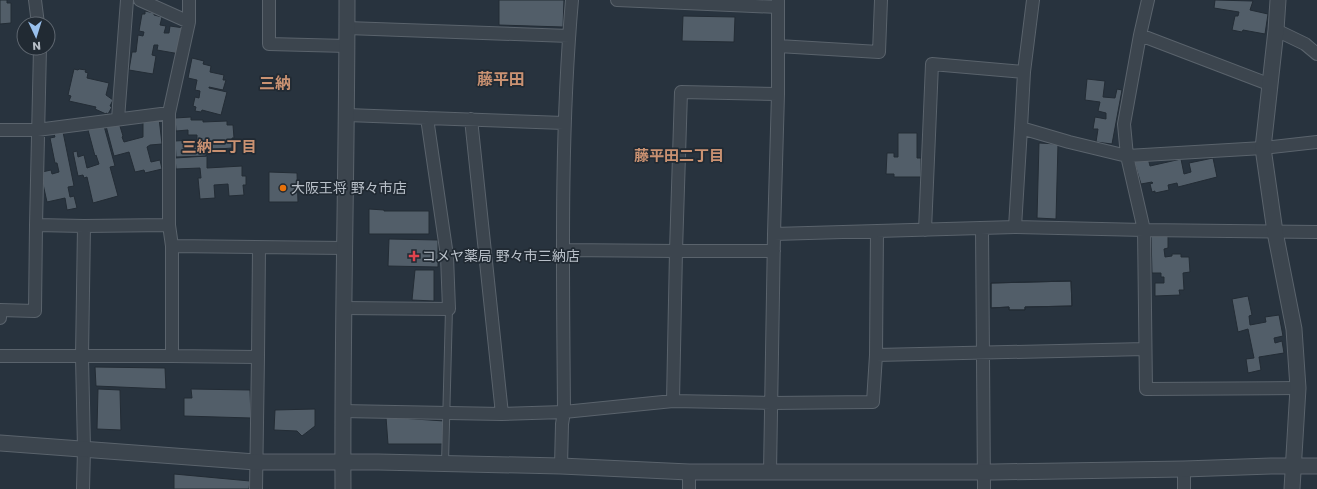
<svg xmlns="http://www.w3.org/2000/svg" width="1317" height="489" viewBox="0 0 1317 489" font-family="Poppins,'Noto Sans JP',sans-serif">
<style>
.building{fill:#525e69;stroke:#232c35}
.lines{fill:none;stroke-linecap:round;stroke-linejoin:round}
.service-casing{stroke:#5a636c;stroke-width:8}
.minor-casing{stroke:#5a636c;stroke-width:14}
.tertiary-casing{stroke:#5a636c;stroke-width:17}
.service{stroke:#3c454e;stroke-width:6}
.minor{stroke:#3c454e;stroke-width:12}
.tertiary{stroke:#3c454e;stroke-width:15}
.food-dot{fill:#e8710a;stroke:#212a33;stroke-width:1.5}
.health-dot{fill:#e0444e;stroke:#212a33;stroke-width:1.5}
.labels{text-anchor:middle;dominant-baseline:central;stroke-width:3.5;stroke-linejoin:round;paint-order:stroke}
.poi-label{font-size:14px;fill:#b9c0c9;stroke:#212a33;text-anchor:start}
.neighbourhood-label{font-size:15px;font-weight:bold;fill:#ca9272;stroke:#212a33}
.quarter-label{font-size:16px;font-weight:bold;fill:#ca9272;stroke:#212a33}
</style>
<rect width="100%" height="100%" fill="#28333e"/>
<path class="building" d="M0,0h7v3h4v20l-11,1z
M499,0h65l-1,27 -64,-2z
M1215,0l38,1 -3,9 18,4 -3,20 -22,-4 -1,2 -10,-2 3,-14h3l1,-4 -25,-4z
M145,11l9,2v2l8,2 -2,8 6,1 -2,7h5l1,-7 14,2 -4,26 -23,-4 1,-5h-4l-2,10 4,1 -3,18 -24,-4 3,-18h4l2,-17 5,1 1,-4 -5,-1 3,-17h3z
M683,16l52,1 -1,25 -52,-1z
M192,58l12,3 -1,3 8,2 -1,6 14,3 -1,5h3l-3,10 -14,-3v1l18,4 -6,23 -19,-5 -1,2 -6,-1 1,-4 -3,-1 2,-9 4,1 1,-7 -5,-1 2,-10 -9,-2z
M74,69l4,1 1,-1 7,1 -1,2 3,1 -1,5 22,5 -3,12 7,5 -3,6 2,1 -4,7 -2,-1v1l-11,-5 1,-2 -27,-6 2,-5 -3,-1z
M1087,79l18,2 -2,16 12,1 2,-9 5,1 -10,54 -16,-2 2,-13h-5l2,-12 11,2v-6l-8,-2 2,-9 -15,-2z
M191,117v3h12v2l24,-1v4h6l1,13h-2v10l-26,2v6l-30,1 -1,-16 17,-1v5h5v-10h-9v-5l-12,1 -1,-13z
M159,118l3,26 -12,1 -3,2 4,15 9,-2 2,9 -17,4 -1,-3 -9,2 -6,-20 -15,4 -8,-30 13,-3 4,13 -1,1 2,5 19,-5v-18z
M104,126l11,40 -5,1 8,29 -25,7 -6,-26 -3,1 -1,-3 -5,1 -5,-24 4,-1 1,6 6,-2 3,13 12,-4 -3,-9 -1,1 -7,-26z
M63,132l11,54 -6,1 2,10 4,-1 3,12 -10,2 -2,-12 -18,4 -4,-18 -3,1 -2,-8 5,-2 -1,-3 9,-2 1,4 7,-2 -2,-9h-2l-5,-25 5,-1 -1,-3z
M898,133h19v25h4v19h-27v-3h-8l1,-21h7v4h4z
M1039,143l19,1 -2,75 -19,-1z
M207,156v12l35,-2v10h4v9h-3l1,10 -15,1 -1,-12 -14,1 1,13 -15,1 -2,-21h3l-1,-10 -24,1 -1,-11z
M1148,158l2,8 31,-7 3,15 7,-2 -2,-9 24,-5 4,19 -39,10 -1,-4 -9,2 1,5 -14,3v-2l-3,1 -2,-8 3,-1 -1,-1 -11,2 -7,-23z
M269,172l28,1 1,29h-29z
M369,209l15,1v1h45v23h-60z
M1168,235v13l-4,1 1,8 7,-1v-2h9v3h8l1,15 -7,1 1,17h-5l1,5 -25,1v-13h9v-6h-3v-4h-9l-1,-37z
M389,239l49,1v27l-50,-1z
M415,270h19v31l-22,-1z
M1071,281l1,25 -47,1v3h-16v-3l-18,1v-25z
M1071,281l1,25 -47,1v3h-16v-3l-18,1v-25z
M1248,296l4,19 -3,1 1,9 16,-3 -1,-5 14,-2 4,21 -9,2 1,5 7,-2 2,12 -25,4 2,13 -13,3 -2,-14 8,-1 -6,-29 -10,3 -6,-33z
M95,367l70,1 1,21 -70,-3z
M98,389l22,1 1,40 -24,-1z
M191,389l59,1 1,28 -67,-2v-18h8z
M315,409v17l-13,10 -5,-5 -23,-1 1,-20z
M386,417l58,4 -1,23h-55z
M174,474l76,7 -1,8h-75z"/>
<g class="lines">
<g class="service-casing">
<path id="service" d="M445,463l4,-154"/>
</g>
<g class="minor-casing">
<path id="minor" d="M35,0l3,24
M140,0l49,22
M269,0v44l78,2
M617,0l161,7v-7
M1033,0l-9,72 -3,56 48,14 58,14 136,-8 54,-6
M1148,0l-8,35 -16,89 3,32 17,74 2,159 152,-1
M347,28l222,8
M1276,30l29,14 12,10
M1140,35l131,50
M778,46l101,6 2,-52
M40,48l-4,177 48,1 -2,131 2,92 -1,40
M427,118l137,5
M118,119l9,-119
M471,119l31,295
M0,130h37l132,-17
M84,226l85,-1
M1015,227l6,-99
M982,228l2,261
M925,230l7,-166 92,8
M774,234l241,-7 129,3 173,2
M172,246l173,2
M563,250l113,1 5,-159 97,2
M343,308l106,1 -2,-53 -20,-138 -80,-3
M0,318v-8l35,1 1,-86
M876,355l269,-6
M0,356h172v-110l-3,-21v-112l20,-91v-22
M172,356l86,1 1,-109
M673,401l3,-150h98
M342,411l160,3 62,-2 109,-11 98,2 102,-1 3,-47 1,-124
M561,466l1,-42 2,-12c-1,-137 -4,-275 8,-412
M770,472l4,-238 4,-140v-87
M256,489l2,-132
M689,489v-17
M1184,489v-20"/>
</g>
<g class="tertiary-casing">
<path id="tertiary" d="M1278,0l-2,30 -13,118 12,84 19,97 4,59 -6,101
M0,443l256,19h122l183,4 128,6h305l190,-3 87,-3h46
M343,489c-1,-163 4,-326 4,-489"/>
</g>
<use href="#service" class="service"/>
<use href="#minor" class="minor"/>
<use href="#tertiary" class="tertiary"/>
</g>
<circle class="food-dot" cx="283" cy="188" r="4"/>
<path class="health-dot" d="M412 250h4v4h4v4h-4v4h-4v-4h-4v-4h4z"/>
<g class="labels">
<g class="poi-label">
<text x="291" y="188">大阪王将 野々市店</text>
<text x="422" y="256">コメヤ薬局 野々市三納店</text>
</g>
<g class="neighbourhood-label">
<text x="219" y="146">三納二丁目</text>
<text x="679" y="155">藤平田二丁目</text>
</g>
<g class="quarter-label">
<text x="501" y="79">藤平田</text>
<text x="275" y="83">三納</text>
</g>
</g>
<g transform="translate(36 36) rotate(176)"><circle r="19" fill="#212a33" stroke="#5e666f"/>
<path d="M0-3L7 15L0 10L-7 15Z" fill="#99c0ed"/>
<text y="-6" font-size="11" font-weight="bold" text-anchor="middle" fill="#b9c0c9">N</text>
</g>
</svg>
